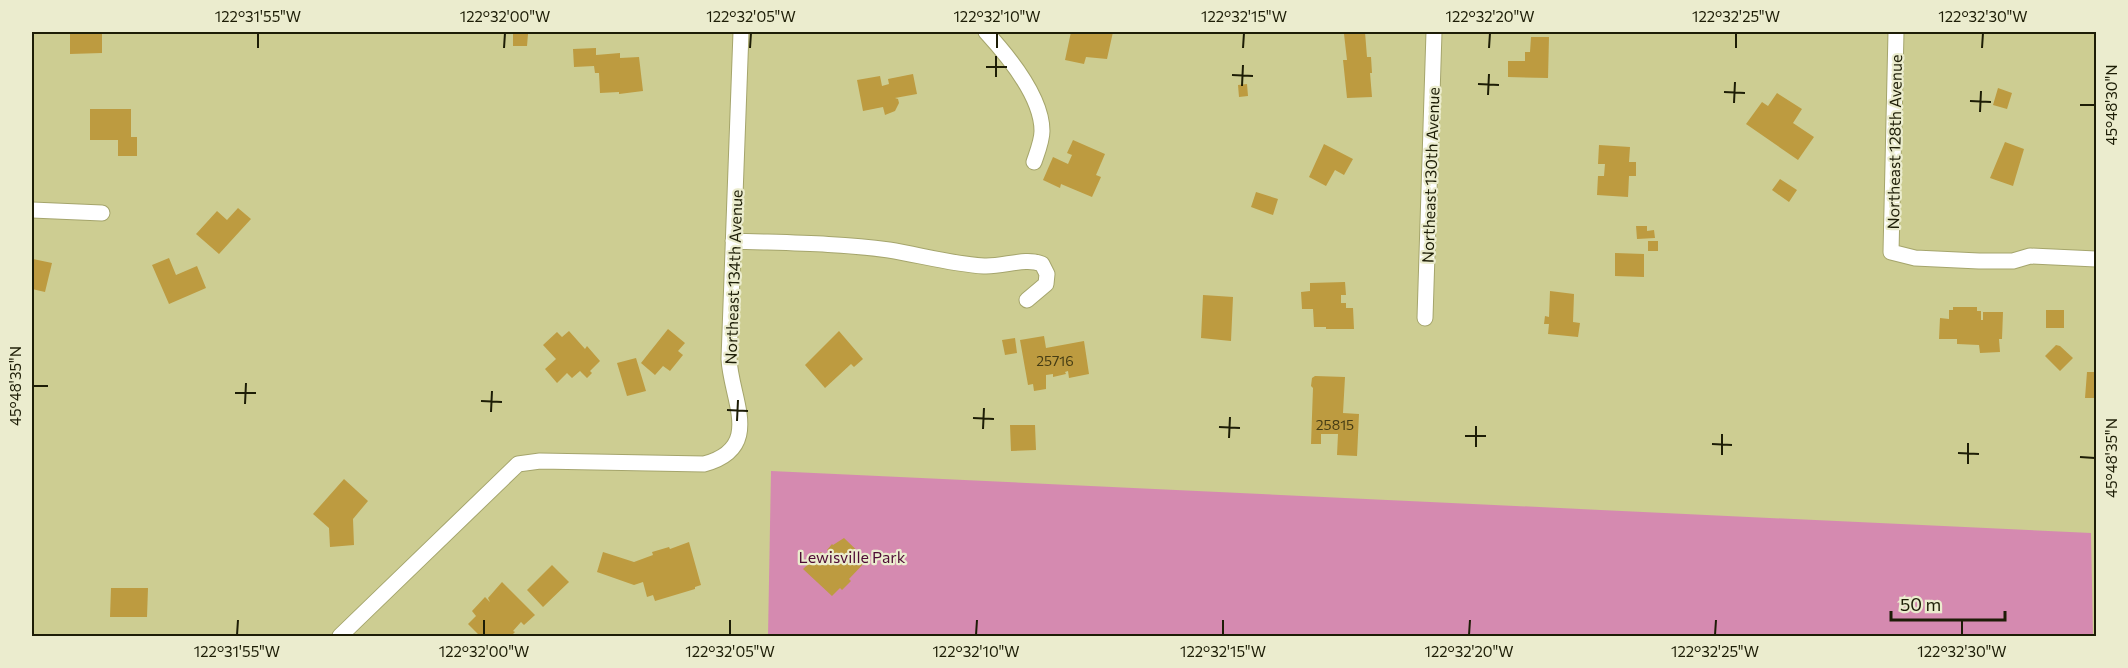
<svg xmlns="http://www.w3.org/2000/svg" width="2128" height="668" viewBox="0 0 2128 668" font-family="Commissioner,sans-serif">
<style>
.green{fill:#d58ab0}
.building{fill:#bd9b40}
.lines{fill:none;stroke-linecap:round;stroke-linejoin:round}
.minor-casing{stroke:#a5a56c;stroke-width:17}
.minor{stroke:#fff;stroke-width:15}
.ticks{fill:none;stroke:#1d1d06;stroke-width:2}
.labels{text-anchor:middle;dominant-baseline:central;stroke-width:4.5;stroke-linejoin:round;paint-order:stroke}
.number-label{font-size:14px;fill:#453c14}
.street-label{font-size:16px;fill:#1d1d06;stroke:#ebecce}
.park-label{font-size:16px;fill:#4e0d35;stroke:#ebecce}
.neatline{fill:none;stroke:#1d1d06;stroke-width:2}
.ticks-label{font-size:15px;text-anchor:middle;fill:#1d1d06}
</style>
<rect width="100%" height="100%" fill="#cdcd92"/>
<path class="green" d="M771,471l1320,62 2,103h-1325z"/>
<path class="building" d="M70,32h32v21l-32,1z
M1071,32h42l-6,27 -21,-2 -2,7 -19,-4z
M1365,32l2,25h4l1,16h-2l2,24 -25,1 -4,-38h4l-3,-26z
M513,34h15l-1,12h-14z
M1531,37h18l-1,41 -40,-1v-16h17v-9h5z
M596,48v7l24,-2v5l19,-1 4,34 -24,3v-2l-19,1 -1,-20h-4l-1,-7 -20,1 -1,-18z
M913,74l4,20 -22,4 3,1 1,4 -4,8 -10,4 -2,-8 -20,4 -6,-31 23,-4 2,10 7,-2 -1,-5z
M1247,84l1,12 -9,1 -1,-12z
M1998,88l14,5 -5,16 -14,-4z
M1777,93l25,16 -9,14 21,14 -16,23 -52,-36 16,-22 6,4z
M90,109h41v28h6v19h-19v-16h-28z
M1073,140l32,14 -9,21 5,2 -9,20 -31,-13 -1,4 -17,-8 10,-23 15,7 4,-9 -5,-2z
M2005,142l19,7 -11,37 -23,-8z
M1324,144l29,15 -9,16 -9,-5 -9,16 -17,-9z
M1599,145l31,2 -1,15h7v14h-7l-1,21 -31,-2 1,-19h6l1,-12h-7z
M1780,179l17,11 -8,12 -17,-12z
M1256,192l22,7 -5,16 -22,-8z
M238,208l13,11 -32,35 -23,-20 21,-23 10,9z
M1636,226h11v5l7,-1 1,8 -18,1z
M1648,241h10v10h-10z
M1615,253l29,1v23l-29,-1z
M169,258l7,17 21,-9 9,22 -37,16 -17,-39z
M33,259l19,4 -7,29 -13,-3z
M1345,282l1,13h-5v8h5v5h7l1,21h-28v-2h-12l-1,-18h-11l-1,-17 9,-1v-8z
M1550,291l24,3 -1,28 7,1 -2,14 -30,-3 1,-10h-5l1,-8 4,1z
M1203,295l30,2 -2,44 -30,-3z
M1953,307h24v4h4v9h2v-8h20l-1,27h-3l1,13 -20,1 -1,-8 -22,-1v-5h-18l1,-21 9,1v-9h4z
M2046,310h18v18h-18z
M668,329l17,14 -7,8 5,4 -13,16 -7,-5 -8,9 -14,-12z
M569,331l16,18 2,-3 13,15 -10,10 2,2 -5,5 -7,-7 -8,7 -5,-5 -10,10 -12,-14 11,-10 -13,-14 14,-13 5,5z
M839,331l24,28 -9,8 -3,-3 -26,24 -20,-23z
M1044,336l2,12 38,-7 5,33 -20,4 -1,-7 -3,1 1,2 -13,3v-3l-7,1v14l-12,2 -1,-7 -5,1 -8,-45z
M1015,338l2,15 -12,2 -3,-15z
M2056,345l4,1 13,12 -13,13 -15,-15z
M636,358l10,33 -19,5 -10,-33z
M2087,372h9l-1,26h-10z
M1315,376l30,1 -2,36 16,1 -2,42 -20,-1 1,-21h-17v10h-10l2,-56 -2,-2 1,-8z
M1010,425h25l1,25 -25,1z
M344,479l24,22 -15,18 1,26 -24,2 -1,-19 -16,-14z
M844,538l23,22 -18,19 2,2 -9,9 -2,-2 -8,8 -29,-27 18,-17 7,6 4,-4 -5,-4 5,-6 1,1z
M689,542l12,43 -6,2v2l-40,12 -2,-6 -6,2 -4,-15 -9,3 -37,-13 6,-20 31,10 19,-7 -1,-3 17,-5 1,2z
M552,565l17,17 -26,25 -16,-17z
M502,582l33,33 -11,10 -3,-3 -8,9 2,1 -4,4h-31l-12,-12 8,-8 -4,-5 13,-14 5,5 -2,-4z
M111,588h37l-1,29h-37z"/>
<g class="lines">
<g class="minor-casing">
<path id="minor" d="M986,32c22,24 56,65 56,99 0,10 -5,22 -8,31
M1896,32l-5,220 24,6 64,3h34l17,-5 66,3
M32,210l70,3
M733,241c53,2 104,2 156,9 31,5 63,14 95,16 20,1 41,-9 58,-2l5,10 -1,10 -19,16
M1425,318l9,-286
M340,636l178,-172 22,-3 164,3c60,-16 27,-64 25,-105l12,-327"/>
</g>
<use href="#minor" class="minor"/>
</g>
<path class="ticks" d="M258,48v-15M504,48l1,-15M750,48l1,-15M997,48v-15M1243,48l1,-15M1489,48l1,-15M1736,48v-15M1982,48l1,-15M986,67h21M1232,75l21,1M996,77v-21M1478,84l21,1M1242,86l1,-21M1724,92l21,1M1488,95l1,-21M1970,101l21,1M1734,103l1,-21M2080,105h15M1980,112l1,-21M33,386h15M235,393h21M481,401l21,1M245,404l1,-21M727,410l21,1M491,412l1,-21M973,418l21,1M737,421l1,-21M1219,427l21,1M983,429l1,-21M1465,436h21M1229,438l1,-21M1712,444l20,1M1476,447v-21M1958,453l21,1M1722,455v-21M2080,457l15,1M1968,464v-21M237,635l1,-15M484,635v-15M730,635v-15M976,635l1,-15M1223,635v-15M1469,635l1,-15M1715,635l1,-15M1962,635v-15"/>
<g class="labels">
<g class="number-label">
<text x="1055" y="360">25716</text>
<text x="1335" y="424">25815</text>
</g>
<g class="street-label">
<text transform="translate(1894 142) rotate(-89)">Northeast 128th Avenue</text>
<text transform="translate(1430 175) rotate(-88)">Northeast 130th Avenue</text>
<text transform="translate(733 277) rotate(-88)">Northeast 134th Avenue</text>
</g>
<g class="park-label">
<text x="852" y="556">Lewisville Park</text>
</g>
</g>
<rect width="2128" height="668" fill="none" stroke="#ebecce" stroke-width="66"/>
<path d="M1891 611v9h114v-9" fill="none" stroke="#1d1d06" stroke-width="3"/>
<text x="1900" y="611" font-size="18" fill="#1d1d06" stroke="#ebecce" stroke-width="4.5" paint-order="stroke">50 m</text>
<rect x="33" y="33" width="2062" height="602" class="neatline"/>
<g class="ticks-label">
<text x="258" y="22">122°31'55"W</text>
<text x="505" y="22">122°32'00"W</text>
<text x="751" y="22">122°32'05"W</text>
<text x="997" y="22">122°32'10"W</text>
<text x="1244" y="22">122°32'15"W</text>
<text x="1490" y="22">122°32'20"W</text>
<text x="1736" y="22">122°32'25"W</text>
<text x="1983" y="22">122°32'30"W</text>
<text transform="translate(2112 105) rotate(-90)" y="5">45°48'30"N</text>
<text transform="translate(16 386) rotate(-90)" y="5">45°48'35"N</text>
<text transform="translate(2112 458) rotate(-90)" y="5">45°48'35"N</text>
<text x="237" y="657">122°31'55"W</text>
<text x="484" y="657">122°32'00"W</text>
<text x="730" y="657">122°32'05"W</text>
<text x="976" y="657">122°32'10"W</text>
<text x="1223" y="657">122°32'15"W</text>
<text x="1469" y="657">122°32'20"W</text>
<text x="1715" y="657">122°32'25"W</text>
<text x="1962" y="657">122°32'30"W</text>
</g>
</svg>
